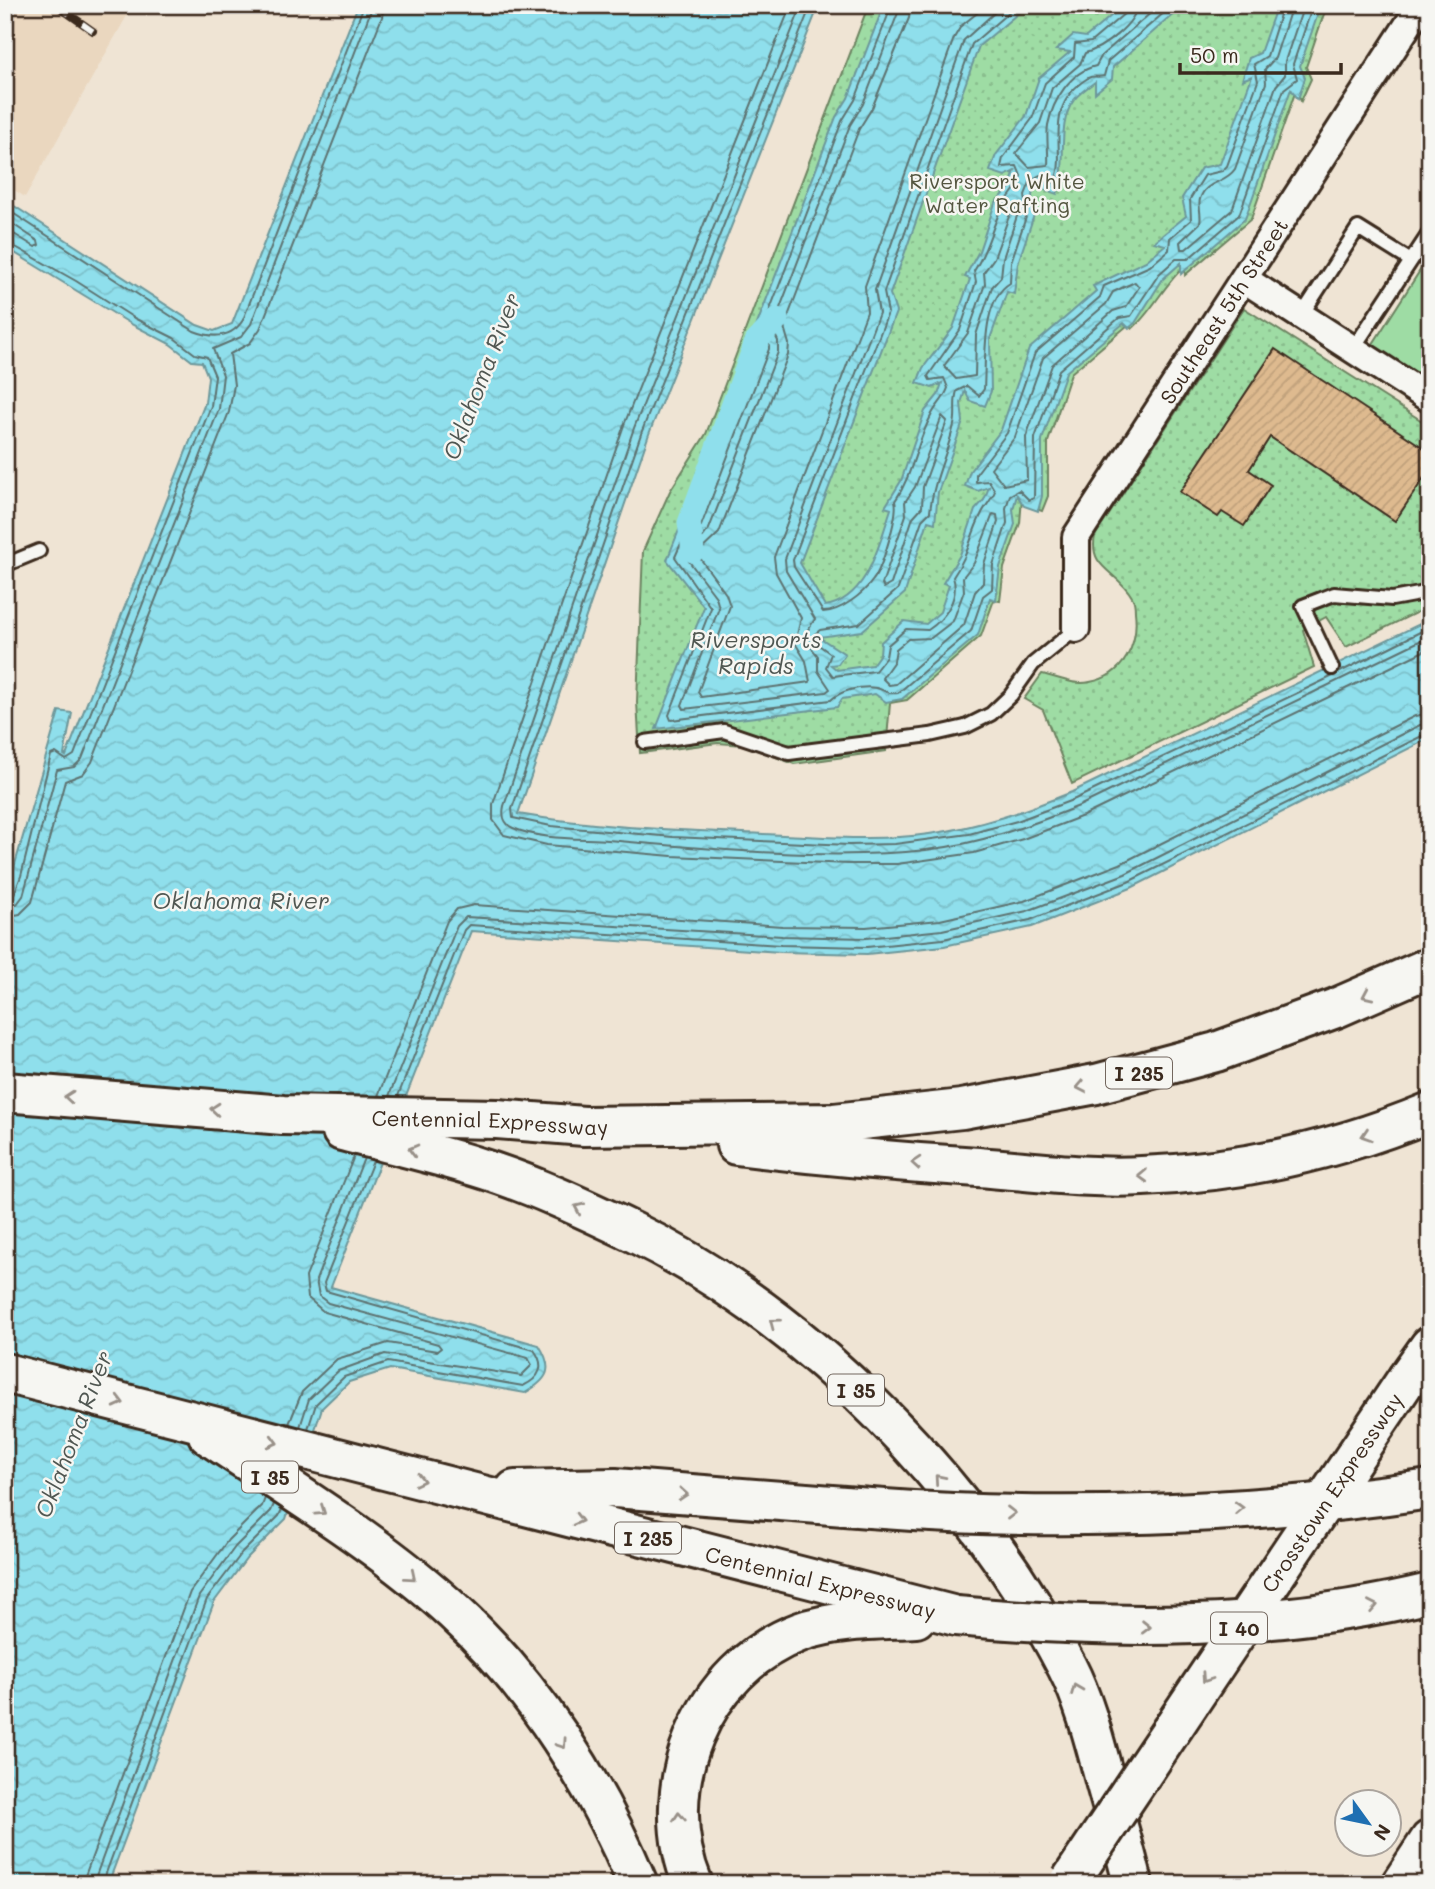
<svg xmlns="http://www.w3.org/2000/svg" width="1435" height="1889" viewBox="0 0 1435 1889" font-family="Mali,sans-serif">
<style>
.built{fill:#ead7bf}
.grass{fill:url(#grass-dots);stroke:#6c8361;stroke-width:2}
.pitch{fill:#9edca4;stroke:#6c8361;stroke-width:2}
.water{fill:url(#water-waves);stroke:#6d979a;stroke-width:2}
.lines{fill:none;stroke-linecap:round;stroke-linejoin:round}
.shore{stroke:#5d7270;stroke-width:2}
.canal{stroke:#8fdfec;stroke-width:23}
.building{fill:url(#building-hatch);stroke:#3b2a1e;stroke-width:2}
.service-casing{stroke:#3b2a1e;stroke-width:18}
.minor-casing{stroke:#3b2a1e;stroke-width:32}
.motorway-casing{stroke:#3b2a1e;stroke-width:44}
.service{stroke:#f6f6f2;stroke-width:12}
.minor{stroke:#f6f6f2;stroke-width:26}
.motorway{stroke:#f6f6f2;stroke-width:38}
.rail-casing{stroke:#3b2a1e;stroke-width:8}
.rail{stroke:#f6f6f2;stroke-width:5;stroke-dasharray:16;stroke-linecap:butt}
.motorway-bridge-casing{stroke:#3b2a1e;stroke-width:44;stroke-linecap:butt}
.motorway-bridge{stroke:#f6f6f2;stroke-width:38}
.oneway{stroke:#989088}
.labels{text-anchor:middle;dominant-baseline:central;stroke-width:5;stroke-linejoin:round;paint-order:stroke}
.shield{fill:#f6f6f2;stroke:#73675e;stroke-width:2}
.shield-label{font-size:19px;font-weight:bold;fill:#3b2a1e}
.park-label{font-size:21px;fill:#545640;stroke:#f6f6f2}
.street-label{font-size:21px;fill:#3b2a1e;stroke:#f6f6f2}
.water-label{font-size:23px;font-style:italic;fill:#505752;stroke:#f6f6f2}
</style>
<defs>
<pattern id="grass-dots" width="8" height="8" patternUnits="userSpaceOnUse" patternTransform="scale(1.75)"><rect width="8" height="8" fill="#9edca4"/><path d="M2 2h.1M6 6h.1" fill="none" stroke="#89bd8d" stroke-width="1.8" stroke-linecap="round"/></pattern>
<pattern id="water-waves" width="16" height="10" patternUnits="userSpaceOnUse" patternTransform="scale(1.75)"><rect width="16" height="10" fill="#8fdfec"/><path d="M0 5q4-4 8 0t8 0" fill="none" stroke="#7cc0ca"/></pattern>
<pattern id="building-hatch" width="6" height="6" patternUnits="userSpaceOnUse" patternTransform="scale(1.75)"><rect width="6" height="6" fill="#deba8f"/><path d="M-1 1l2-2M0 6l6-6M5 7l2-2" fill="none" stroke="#bfa07b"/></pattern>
</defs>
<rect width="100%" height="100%" fill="#efe4d4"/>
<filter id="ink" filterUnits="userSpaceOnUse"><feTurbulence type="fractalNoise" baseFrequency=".0143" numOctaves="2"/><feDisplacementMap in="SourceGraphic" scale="14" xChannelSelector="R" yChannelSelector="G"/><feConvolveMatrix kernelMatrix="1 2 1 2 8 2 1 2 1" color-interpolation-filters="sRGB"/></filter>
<g filter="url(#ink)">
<path class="built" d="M5,5h128l-108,192 -20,-13z"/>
<path class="grass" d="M873,5h454l-21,62 5,12 -10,22 -5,-11 -45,129 -66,56v-9c-21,18 -32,45 -53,63l-4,-4 -57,48 -23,69v54l-6,15 -15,-5 -5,-8 -2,25 -16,45 -4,33 -6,-1 -13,36 -74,64 -17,3 -4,48 -92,13 -50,-19 -26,-2 -78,10 -3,-51 6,-151 27,-60 36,-57 161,-425z
M1244,308l186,118v180l-84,41 -20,-30 -23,13 11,37 -242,117 -29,-74 -19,-11 18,-25c15,3 32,12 48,8 34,-6 49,-38 45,-70 0,-4 0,-11 -3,-15 -14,-26 -44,-28 -37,-61z"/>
<path class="pitch" d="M1430,255v129l-59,-37z"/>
<path class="water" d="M358,5h461l-170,429 -131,380c81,14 164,16 245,20 55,2 111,8 166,0 50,-7 96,-23 143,-42l358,-173v119l-299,150 -99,39 -88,19 -77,8 -86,-2 -310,-21 -140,356 208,58c15,24 10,34 -14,48l-135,-24 -41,13 -27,26 -36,111 -39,39 -33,44 -106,282h-103v-985l54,-188 13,2 -8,42 2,1 139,-353 3,-26 -6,-15 -10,-1 -22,-17 -39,-20 -126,-77v-47l192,125 17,6 18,-7z
M889,5h139l-49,41 -89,248 6,18 -96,251 25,43c43,-7 54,-62 66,-97l-6,-2 16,-26 24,-70 13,-16 4,-12 -10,5 -15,-5 6,-15 30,-40 17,-49 -5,-2 14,-26 16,-48 14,-14 6,-18 -10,5 -15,-5 6,-16 30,-39 13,-38 31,-26 -14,-2 17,-15 13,2 38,-32h60l-71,62 -1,12 -17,14v-11c-7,5 -16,11 -21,18 -19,26 -5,65 -17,94l-14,-5 -5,-9 -6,15 2,20 -16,48 -4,31 -7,-2 -17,47 1,52 -6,15 -15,-5 -5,-10 -4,12 2,19 -25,70 -3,31 -7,-2 -23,72 -43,38 -43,6 26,17 -7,10 -7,1 6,5 35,-5 8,-11 1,-12 23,-21 22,3 14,-12 9,-27 -6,-2 17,-28 15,-45 9,-10 5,-13 -11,4 -13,-5 5,-15 31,-41 28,-81 67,-58 -3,-5 53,-25 19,-16 -11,-3 32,-26 -4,-18 19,-30 19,-4 32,-88 -10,4 7,-22 11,-5 17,-48h44l-21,61 5,12 -7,21 -7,-10 -46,130 -64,55v-11l-18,16 -28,44 -6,5 -5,-5 -58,49 -24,68v56l-4,15 -14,-5 -7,-11 -4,14 2,15 -15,43 -4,33 -6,-2 -12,37 -76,64 -16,3 -11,-8 -33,5 -5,8 -181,22 48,-122 -37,-47 16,-40 11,5 69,-179 -12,-6 85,-223 12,-19 34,-88z"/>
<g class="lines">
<path class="shore" d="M791,5l-167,420 -131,379v16l11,15 43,10 125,11 177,8h48l77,-11 49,-14 60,-23 347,-168
M802,5l-168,423 -130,378c-2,9 0,18 9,22 28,12 66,10 95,12 99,9 220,21 318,10 53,-6 103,-24 153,-44l351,-170
M811,5l-169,426 -130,378 1,9 38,8 122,11 176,8 46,-1 74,-10 48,-13 58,-22 258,-123
M892,5l-37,95 -13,21 -81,212 8,9v7l-68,177 -5,5 -10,1 -11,25 36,51 -42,107 2,5 160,-20c9,-9 31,-15 45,-12 10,2 11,7 22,5l73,-62 12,-35 9,-7 1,-24 14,-42 -1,-15 4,-13 9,-5 10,10 5,-2 1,-60 24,-68 60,-52 12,-2 28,-42 17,-15h12l51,-44 45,-126 13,-10 -4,-15 20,-59
M901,5l-38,99 -13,21 -78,204 6,12v11l-69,177 -6,8 -12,5 -6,14 31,41 3,11 -37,97 2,4 142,-17 4,-3 -12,-18v-15l-12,-15 1,-10 8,-12 -29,-48 -1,-12 94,-246 -4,-23 89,-250 39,-35
M911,5l-2,13 -37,90 -13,21 -75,198 5,17 -1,11 -69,178 -22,21 29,40 4,12 -32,86 3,5 109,-15 -4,-21 -11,-18 6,-25 -25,-45 -2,-16 93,-245 -2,-26 89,-248 7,-12 26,-21
M1017,5l-45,39 -88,248 4,21 -95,247 1,7 29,45c17,0 40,-18 50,-32 9,-11 26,-67 22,-79 18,-27 21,-57 36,-85 5,-11 13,-16 17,-28l-4,-10 -14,2 -2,-4 32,-46 16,-48 -2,-11c13,-20 17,-41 27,-62 6,-12 15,-17 20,-33l-4,-10 -16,1 2,-9 29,-39 13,-36 29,-26 1,-13 16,-2 34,-29 3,-8
M1137,5c-1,19 -35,44 -52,48l-5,11 -28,24 -12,35 -24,30 13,14 19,-2c1,-13 -2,-28 0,-40 5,-25 22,-53 48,-59l6,-11 58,-50
M1173,5l-65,56 -4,15c-6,2 -10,-1 -16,2 -51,31 -16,83 -36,106l-12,-9 -9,5 -6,15 2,19 -16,48 -1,21c-29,17 -24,76 -26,106l-5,7 -12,-10 -10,5c-4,12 0,22 -3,34 -7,30 -21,56 -24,87l-8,8 -24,69 -39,35 -39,6 -5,4 1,9 15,11 -5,13 7,9 42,-5 11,-14 2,-12 18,-16 22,1c17,-11 32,-33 25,-53 17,-25 16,-38 28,-62 4,-9 10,-14 14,-24l-6,-10 -13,1v-8l31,-41 28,-80 65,-56 4,-11 46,-20 19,-16 1,-12 21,-18 -1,-21 15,-24 17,-4 5,-5 31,-85 -4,-17 13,-8 16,-51
M1292,5l-17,53 -10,11 1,14 -31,86c-10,15 -29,11 -35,30 -2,7 2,16 0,24l-20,19 1,7h5l46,-39 44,-124 9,-11v-14l19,-56
M5,208l189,123c18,7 37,8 49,-11l121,-315
M1012,208l4,1 2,4 -15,45 -2,19 -9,10 -16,48 -1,41 -19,3 -12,-13 24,-33 17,-49 -1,-12 10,-14z
M5,219l33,22 1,4 -4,2 -21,-13 -9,-2
M5,241l71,40 58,37 40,20 21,16 12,3 8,19 -4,30 -137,349 -8,5 -10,-7 -5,2 -30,121 -7,18 -9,4
M1135,282l4,5 -13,20 -13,4 -61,54 -26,72 1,43 -23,5 -13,-17 24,-31 28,-79 63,-54 7,-12z
M942,416l5,5 -24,66 -1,20 -9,10 -22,67 -7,4 -2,-4 24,-69 -1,-13 10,-15z
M993,514l4,1 1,7 -14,42 -1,19 -8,9 -11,33 -68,59 -7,1 -7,-7 12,-17 2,-12 12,-10 23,-1 22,-17 11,-30 -1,-14 11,-14z
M1338,673l92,-46
M5,906l12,-2 6,-8 34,-126 17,-3 8,-8 137,-350 4,-34 -10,-26 28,-12 10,-13 122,-319
M5,917l15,-3 12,-12 33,-121 18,-7 9,-12 137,-350 5,-27 -4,-31 20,-11 10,-14 122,-312 2,-12
M378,1096l69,-175 10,-12 17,-4 308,21 84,1 74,-7 84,-19 96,-37 295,-148 15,-3
M389,1096l68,-170 9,-9 316,19 84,2 76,-8 85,-19 98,-37 295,-149 10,-1
M398,1096l66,-166 5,-5 312,20 86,2 76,-8 87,-19 98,-38 302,-150
M289,1424l13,-32 35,-33 51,-16 49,8 4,-3 -3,-4 -114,-32 -16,-14 -2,-21 48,-121
M300,1427l9,-28 29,-28 47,-17 136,22 11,-11 -4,-7 -200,-55 -9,-7 -3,-16 48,-122
M308,1429l8,-25 28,-27 44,-15 135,24c17,-8 23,-20 11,-36l-208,-59 -2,-8 49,-122
M82,1884l108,-292 38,-52 34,-34 3,-8
M93,1884l106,-288 36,-49 36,-36 3,-7
M102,1884l105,-285 35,-46 37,-37 3,-7"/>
<path class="canal" d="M693,551l-4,-28 67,-181 21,-23"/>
</g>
<path class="building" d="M1275,349l155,103v17l-35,52 -125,-84 -21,33 22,15 -27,41 -22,-14 -4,5 -38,-25z"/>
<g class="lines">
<g class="service-casing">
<path id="service" d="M1301,316l57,-88 53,33
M1353,349l77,-117
M5,565l34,-14
M1332,668l-29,-62 31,-12 58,5 38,-7
M645,742l79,-11 65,22 141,-18 35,-8 26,-13 20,-19 22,-31 43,-35"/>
</g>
<g class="minor-casing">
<g id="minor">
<path d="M1244,279l186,120"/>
<path id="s1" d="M1076,629v-92l345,-532"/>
</g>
</g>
<g class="motorway-casing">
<g id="motorway">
<path id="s2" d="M5,1092l278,23 214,4 87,7 250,-3 128,-14 134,-25 120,-32 120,-44 94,-41"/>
<path d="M342,1131c45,12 91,22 135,36 53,16 106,41 156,65 179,87 343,259 434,435 19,37 29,81 40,121 9,32 19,64 26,96"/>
<path d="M736,1145c81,10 161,17 242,22 54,4 110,12 164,9 99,-4 196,-26 288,-64"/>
<path id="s3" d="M5,1373l951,243"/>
<path d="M1408,1377l22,-31"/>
<path d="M208,1435c83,56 172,109 246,177 81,74 142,172 184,272"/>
<path d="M515,1490l100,-2 255,20"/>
<path d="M693,1884c-40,-96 8,-215 107,-252 37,-13 77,-12 116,-14"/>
<path d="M1401,1884l29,-44"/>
</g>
</g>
<use href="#service" class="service"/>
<use href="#minor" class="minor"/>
<use href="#motorway" class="motorway"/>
<g class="rail-casing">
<path id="rail" d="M56,5l37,26"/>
</g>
<use href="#rail" class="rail"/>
<g class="motorway-bridge-casing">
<g id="motorway-bridge">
<path d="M870,1508c180,14 381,8 560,-19"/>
<path d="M956,1616c159,14 318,15 474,-23"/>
<path id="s4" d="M1071,1880l337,-503"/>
</g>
</g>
<use href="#motorway-bridge" class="motorway-bridge"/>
</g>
<defs><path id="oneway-chevron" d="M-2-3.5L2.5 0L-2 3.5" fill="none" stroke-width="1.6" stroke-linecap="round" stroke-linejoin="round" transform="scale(1.75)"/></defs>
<g class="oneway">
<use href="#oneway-chevron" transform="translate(1367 995) rotate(156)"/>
<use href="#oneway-chevron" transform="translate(1081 1087) rotate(169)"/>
<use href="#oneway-chevron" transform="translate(69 1097) rotate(-175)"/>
<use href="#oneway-chevron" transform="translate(215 1109) rotate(-175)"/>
<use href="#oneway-chevron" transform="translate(1366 1135) rotate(162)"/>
<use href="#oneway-chevron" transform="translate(413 1150) rotate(-165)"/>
<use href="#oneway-chevron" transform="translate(916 1163) rotate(-176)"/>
<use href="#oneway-chevron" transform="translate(1143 1176) rotate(178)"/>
<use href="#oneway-chevron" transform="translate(579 1208) rotate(-156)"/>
<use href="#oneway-chevron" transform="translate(774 1323) rotate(-143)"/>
<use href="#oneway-chevron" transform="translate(119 1402) rotate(14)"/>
<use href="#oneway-chevron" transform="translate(273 1442) rotate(15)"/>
<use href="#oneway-chevron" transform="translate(939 1479) rotate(-131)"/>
<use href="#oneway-chevron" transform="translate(420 1480) rotate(13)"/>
<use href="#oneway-chevron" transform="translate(683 1494) rotate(4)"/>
<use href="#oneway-chevron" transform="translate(1239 1508) rotate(-2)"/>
<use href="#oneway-chevron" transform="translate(321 1511) rotate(34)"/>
<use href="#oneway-chevron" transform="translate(1011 1513)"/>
<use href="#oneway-chevron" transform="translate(578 1520) rotate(14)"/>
<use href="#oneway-chevron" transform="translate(411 1576) rotate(40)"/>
<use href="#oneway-chevron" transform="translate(1373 1606) rotate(-11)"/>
<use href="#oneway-chevron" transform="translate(1146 1627) rotate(1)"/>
<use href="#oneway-chevron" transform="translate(1206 1678) rotate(124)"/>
<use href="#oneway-chevron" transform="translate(1076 1689) rotate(-112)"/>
<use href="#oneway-chevron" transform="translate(562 1744) rotate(56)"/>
<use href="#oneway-chevron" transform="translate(679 1817) rotate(-94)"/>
</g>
</g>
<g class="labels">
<g class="shield">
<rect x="1106" y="1057.5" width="66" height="31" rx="5"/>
<rect x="828" y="1374.5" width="56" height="31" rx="5"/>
<rect x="242" y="1461.5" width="56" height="31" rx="5"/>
<rect x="615" y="1522.5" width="66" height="31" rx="5"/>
<rect x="1211" y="1612.5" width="56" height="31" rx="5"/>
</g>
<g class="shield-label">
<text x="1139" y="1073">I 235</text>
<text x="856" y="1390">I 35</text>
<text x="270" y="1477">I 35</text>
<text x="648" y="1538">I 235</text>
<text x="1239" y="1628">I 40</text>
</g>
<g class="park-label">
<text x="997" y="180">Riversport White<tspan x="997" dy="24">Water Rafting</tspan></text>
</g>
<g class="street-label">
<text stroke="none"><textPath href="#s1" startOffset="362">Southeast 5th Street</textPath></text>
<text stroke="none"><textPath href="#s2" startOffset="486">Centennial Expressway</textPath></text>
<text stroke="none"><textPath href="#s4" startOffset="467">Crosstown Expressway</textPath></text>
<text stroke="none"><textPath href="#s3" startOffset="842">Centennial Expressway</textPath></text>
</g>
<g class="water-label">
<text transform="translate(481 376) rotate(-69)">Oklahoma River</text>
<text x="756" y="639">Riversports<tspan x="756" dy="26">Rapids</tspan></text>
<text x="241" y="900">Oklahoma River</text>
<text transform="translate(73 1434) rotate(-69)">Oklahoma River</text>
</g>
</g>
<rect width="1435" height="1889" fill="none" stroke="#f6f6f2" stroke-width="28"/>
<rect x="14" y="14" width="1407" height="1861" fill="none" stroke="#3b2a1e" stroke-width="2.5" filter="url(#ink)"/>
<g transform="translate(1368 1823) rotate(123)"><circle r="33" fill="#f6f6f2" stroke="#aba49d" stroke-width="2"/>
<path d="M0-5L12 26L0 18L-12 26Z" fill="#1f6fb2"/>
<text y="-10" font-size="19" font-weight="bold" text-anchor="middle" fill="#3b2a1e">N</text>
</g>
<path d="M1180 63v10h161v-10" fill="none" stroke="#3b2a1e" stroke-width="3.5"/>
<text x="1190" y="63" font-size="21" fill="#3b2a1e" stroke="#f6f6f2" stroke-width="5" paint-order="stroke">50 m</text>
</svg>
